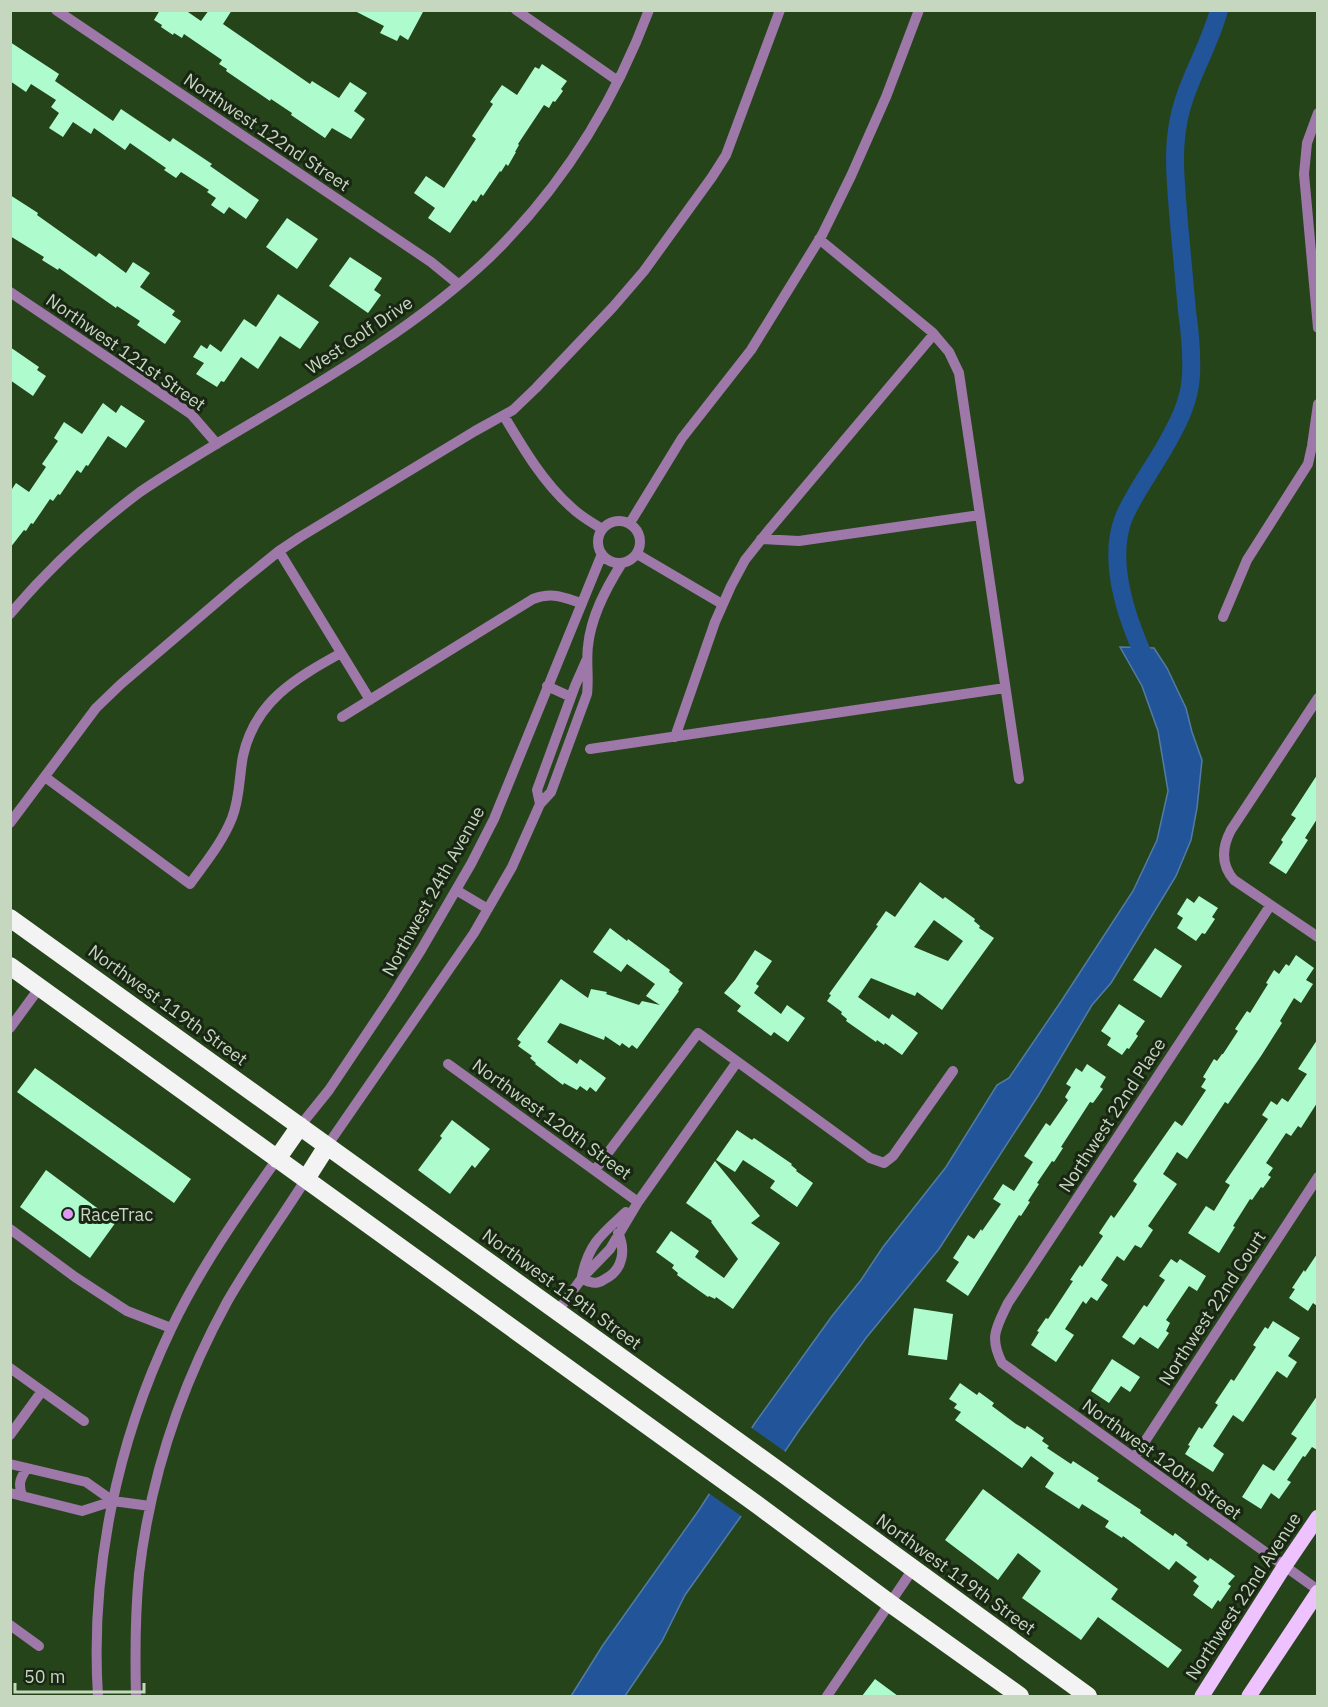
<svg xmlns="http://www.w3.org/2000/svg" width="1328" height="1707" viewBox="0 0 1328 1707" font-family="'IBM Plex Sans',sans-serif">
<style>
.water{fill:#225499;stroke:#537ba4;stroke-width:1.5}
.pier{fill:#26441a}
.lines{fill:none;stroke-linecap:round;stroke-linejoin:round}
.canal{stroke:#225499;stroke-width:18}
.building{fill:#aefccd;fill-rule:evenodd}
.minor{stroke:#9d78a9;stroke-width:10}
.major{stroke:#eec2fe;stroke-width:15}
.highway{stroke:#f3f3f3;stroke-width:18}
.poi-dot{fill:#dd99f4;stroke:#192614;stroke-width:2}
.labels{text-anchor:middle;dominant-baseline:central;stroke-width:6;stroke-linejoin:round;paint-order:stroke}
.street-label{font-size:18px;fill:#c6d7bf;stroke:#192614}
.poi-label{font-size:18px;fill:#c6d7bf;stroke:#192614;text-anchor:start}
</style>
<rect width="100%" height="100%" fill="#26441a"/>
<path class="water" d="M1120,647l34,1 13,20 19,40 6,24 10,28 -5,48 -6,32 -15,36 -65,107 -19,22 -54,91 -99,153 -73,89 -66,91 -61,90 -54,76 -23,46 -37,55h-54l32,-51 96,-135 56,-87 77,-107 29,-36 22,-33 63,-80 51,-82 12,-7 53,-78 71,-109 24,-51 11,-49 -10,-60 -16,-45z"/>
<path class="pier" d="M749,1426l38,27 -43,65 -37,-26z"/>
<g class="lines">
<path class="canal" d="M1150,670c-20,-43 -45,-106 -26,-153 10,-23 26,-45 39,-67 13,-23 27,-47 28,-75 1,-22 -1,-43 -4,-64 -3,-33 -6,-66 -9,-99 -2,-28 -5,-55 -1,-82 5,-42 31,-79 42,-120"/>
</g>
<path class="building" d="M160,10h25l16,11 8,-11h23l-9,14 87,60 2,-3 27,17 11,-16 17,11 -13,18 11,8 -14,20 -19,-11 -7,10 -34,-23 1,-2 -21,-14 -1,2 -44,-30 1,-2 -8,-5 3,-4 -38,-26 -2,4 -8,-5 -1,2 -12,-8 1,-2 -8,-5z
M353,10h71l-16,30 -8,-5 -3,6 -17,-8 4,-7z
M10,42l49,32 -4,7 58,40 8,-12 49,33 3,-4 39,26 -2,2 49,34 -13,19 -17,-12 -5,7 -13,-9 5,-7 -9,-6 2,-2 -28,-18 -5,6 -12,-8 2,-2 -36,-25 -5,7 -31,-22 -3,6 -18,-12 -10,15 -14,-9 10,-15 -8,-6 5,-7 -25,-16 -5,8 -16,-11z
M542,64l25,17 -6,8 2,2 -8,11 -2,-1 -4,7 -5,-3 -26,39 1,1 -4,7h1l-8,14 -2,-2 -5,8 -1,-1 -17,25 -2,-2 -5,8 -3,-2 -23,33 -22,-15 7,-10 -21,-15 12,-17 18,12 32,-49 -4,-3 21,-32 -3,-2 12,-17 15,10 18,-28 4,2z
M10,195l28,18 -1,2 59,42 3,-4 27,20 7,-11 17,11 -10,14 35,24 -3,4 9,6 -16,23 -28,-19 3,-4 -23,-15 -1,2 -57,-40 -1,2 -16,-10 2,-3 -34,-21z
M287,218l31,21 -21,30 -31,-22z
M350,257l32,21 -8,12 7,5 -13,18 -39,-27z
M278,294l41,28 -19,27 -20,-13 -22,33 -17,-12 -17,25 -3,-1 -4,6 -21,-13 8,-11 -11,-6 8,-12 6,4 3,-5 11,8 23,-33 12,8z
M10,347l29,20 -2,3 9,6 -13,20 -23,-16z
M103,403l13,10 5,-8 24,16 -19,27 -18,-12 -20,30 -2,-1 -5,8 -4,-3 -17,25 -2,-1 -5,7 -3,-2 -17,25 -2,-1 -5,8 -2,-1 -14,18v-56l6,-9 13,9 17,-25 -4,-3 16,-23 -4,-3 10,-16 18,12z
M1317,775v44l-12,19 3,2 -22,34 -17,-11 14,-21 -2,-2 15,-22 -5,-3z
M920,882l23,17 2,-2 30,22 -1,2 6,5 -1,2 15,10 -52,72 -25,-18 -2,4 -44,-18 -13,19 31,22 3,-5 26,19 -16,22 -17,-12 -1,2 -7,-5 -1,2 -30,-21 1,-2 -6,-5 1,-2 -15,-11 4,-6 -2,-1 49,-68 -2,-1 10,-14 9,6zM934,920l29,21 -15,20 -34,-14z
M1199,896l19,12 -6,9 3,2 -10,15 -3,-1 -6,8 -19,-13 6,-10 -6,-4 10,-16 7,5z
M610,928l17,13 1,-2 42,31 -1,2 14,11 -5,7 1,1 -42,58 -5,-4 -3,3 -7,-5 -2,3 -15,-10 -1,4 -44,-17 -13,19 30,22 3,-5 26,19 -10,14 -6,-5 -3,4 -7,-5 -3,4 -13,-7 -1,2 -28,-21 1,-1 -6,-5 2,-2 -14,-10 3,-4 -4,-3 44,-60 27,19 3,-9 16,3 -1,2 33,11 3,-4 18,4 -14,-9 9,-12 -28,-20 -6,8 -28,-20z
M1155,948l27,18 -21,32 -28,-18z
M755,950l17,11 -16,23 3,2 -5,7 27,21 6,-9 18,13 -17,24 -14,-10 -3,4 -34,-25 4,-5 -17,-13 11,-13z
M1296,955l18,13 -8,12 7,4 -12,19 -7,-5 -14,23 2,2 -21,33 -33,48 -3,-2 -38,57 -10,-7 -14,22 14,10 -29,42 5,4 -12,18 -6,-3 -11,16 -7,-5 -16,24 7,5 -11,16 -6,-4 -5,7 -3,-3 -18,28 9,6 -18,27 -25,-17 8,-13 -2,-1 9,-13 2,1 25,-38 -3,-1 10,-15 2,2 21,-31 -4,-3 12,-18 3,3 19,-27 4,-7 -4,-3 42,-60 7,5 24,-36 -5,-3 5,-8 -3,-2 11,-18 3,2 5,-7h1l15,-23 -3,-2 12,-18 3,2 18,-29 -2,-1 8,-13 5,4 7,-10 3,2z
M1119,1004l26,17 -9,13 2,2 -9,13 -2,-1 -5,7 -15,-10 4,-7 -10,-7z
M1317,1040v63l-16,25 -3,-2 -7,10 -5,-3 -20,30 7,5 -5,7 3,2 -8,11 -2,-1 -9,13 -2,-1 -17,27 2,1 -16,26 -31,-20 18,-27 8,5 16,-26 -5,-3 43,-63 -6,-4 9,-14 6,4 5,-7 6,4 19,-28 -9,-5z
M1087,1064l19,13 -6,10 3,2 -10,14 -3,-1 -29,45 2,1 -9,14 -2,-1 -15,22 2,1 -11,17 2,1 -9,14 -2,-1 -51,81 -22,-15 13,-19 -6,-4 15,-23 6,4 7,-10 1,2 19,-27 -8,-5 10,-15 11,7 19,-29 -9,-6 22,-33 4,3 18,-26 -3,-3 6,-10 -5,-3 10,-16 6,4z
M35,1068l156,111 -17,24 -157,-111z
M452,1120l38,29 -15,19 -3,-3 -22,29 -32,-24 24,-32 -2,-2z
M737,1130l15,10 2,-2 38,26 -1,1 6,5 -1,1 17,12 -16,24 -27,-19 5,-7 -32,-21 -8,12 -19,-12z
M715,1161l45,55 -9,7 29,20 -47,66 -17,-12 -1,2 -6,-3 -1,1 -31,-22 1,-2 -6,-5 2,-3 -18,-13 15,-21 28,20 -4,6 29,21 14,-19 -27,-37 1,-1 -26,-18z
M46,1170l70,52 -26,36 -70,-51z
M1317,1254v52l-4,-3 -5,8 -19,-13 6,-9 -3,-1 12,-18 1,2z
M1171,1259l6,4 3,-4 26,17 -9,15 -8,-5 -23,34 4,3 -4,8 3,2 -11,16 -18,-12 -6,8 -12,-8 22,-32 3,2 18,-27 -6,-4z
M914,1308l39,6 -6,46 -39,-5z
M1273,1321l27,17 -12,18 9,6 -10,16 -10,-7 -34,51 -10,-7 -20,31 11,8 -11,18 -28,-18 5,-8 -2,-1 11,-18 3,2 16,-24 -3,-2 16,-24 3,2 22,-34 -3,-2 12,-18 3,2z
M1112,1359l28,18 -10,15 -9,-6 -12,17 -18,-12z
M960,1383l17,12 2,-3 15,11 -2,3 24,18 9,5 2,-3 17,12 -2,3 7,5 -2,2 24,16 2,-3 26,17 -2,3 44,29 -1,3 33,23 2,-3 13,10 -2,2 22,16 2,-3 25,18 -7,8 3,2 -11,16 -2,-2 -6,9 -19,-14 6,-9 -6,-5 4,-4 -21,-16 -7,9 -46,-34 -1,2 -17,-11 4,-6 -27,-17 -3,5 -34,-22 9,-14 -23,-17 -9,12 -67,-48 6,-8 -7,-4 3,-4 -8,-5z
M1317,1396v54l-5,-3 -7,10 -2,-1 -16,24 4,2 -12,17 -8,-6 -10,16 -19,-12 21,-33 11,7 23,-33 -6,-4z
M983,1489l135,100 -7,10 71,51 -14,18 -70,-51 -17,23 -59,-42 19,-27 -23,-18 -20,27 -53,-40z
M875,1679l23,17h-36z"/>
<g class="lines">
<path class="minor" d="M56,10l375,252 27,22
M516,10l102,71
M1318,113l-11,30 -3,31 14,154
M819,239l113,93 17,20 10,21 60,406
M10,292l181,122 26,30
M504,416c19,32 39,66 67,91 9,9 20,15 31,22
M598 542a21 21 0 1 1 42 0a21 21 0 1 1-42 0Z
M630,523l52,-85 69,-88 71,-115 29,-59 35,-79 33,-87
M761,539l38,2 181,-26
M279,551l91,149
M637,554l85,50
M10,614c39,-46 82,-86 130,-122 77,-52 162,-95 239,-148 39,-26 77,-55 111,-87 71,-69 124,-154 159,-247
M1223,617l24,-57 61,-96 4,-18 6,-42
M547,686l24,11
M1318,698l-87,132c-9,17 -11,34 3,50l84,57
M342,717l191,-118c19,-7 29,-2 48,4
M675,737l40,-115 16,-36 14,-26 23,-29 166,-197
M590,749l415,-61
M45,777l145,107c15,-21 32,-41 42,-66 8,-20 7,-41 11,-62 12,-55 53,-78 98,-103
M540,804l-3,-14 38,-104 11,-25
M10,823l86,-115 25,-24 116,-99 42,-34 21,-14 175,-106 38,-21 23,-22 77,-81 31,-36 68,-94 14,-22 54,-145
M456,890l32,19
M1270,906l-262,397c-12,25 -19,34 -6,60l316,227
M10,1028l30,-41
M448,1064l190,138
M300,1126l29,-36 61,-91 31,-49 50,-86 23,-45 108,-265
M327,1146l147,-213 38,-66 28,-63 11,-12 36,-98c2,-16 -1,-32 1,-48 3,-30 18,-58 34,-83
M595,1170l103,-137 172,125 14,5 9,-7 60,-85
M10,1229l65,48 52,34 44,17
M582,1276c7,-33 20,-42 44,-64
M582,1278c3,2 6,4 9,4 4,2 10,0 14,-3 18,-9 21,-29 13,-46
M557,1312l25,-34 28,-29 28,-47 99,-140
M10,1368l74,53
M10,1435l32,-44
M1134,1458l184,-281
M10,1464l76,18 27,19
M10,1493l72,18 31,-10 37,5
M22,1496c-4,-13 -2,-17 5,-28
M10,1625l29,21
M98,1696c-8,-125 19,-254 73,-367 29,-61 68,-116 106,-170
M136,1696c-1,-41 -1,-81 3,-122 11,-96 42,-188 88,-272 24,-42 53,-82 79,-123
M827,1696l86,-127"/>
<path class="major" d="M1202,1696l82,-129 34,-50
M1249,1696l69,-104"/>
<path class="highway" d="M10,918l772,555 306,223
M10,966l749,540 132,98 129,92
M277,1159l23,-33
M306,1179l21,-33"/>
</g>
<circle class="poi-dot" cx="68" cy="1214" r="6"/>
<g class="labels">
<g class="street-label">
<text transform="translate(267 132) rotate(34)">Northwest 122nd Street</text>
<text transform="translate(359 335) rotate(-34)">West Golf Drive</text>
<text transform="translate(126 352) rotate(35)">Northwest 121st Street</text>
<text transform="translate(433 891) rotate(-61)">Northwest 24th Avenue</text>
<text transform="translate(168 1005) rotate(36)">Northwest 119th Street</text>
<text transform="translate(1112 1115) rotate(-57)">Northwest 22nd Place</text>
<text transform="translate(552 1119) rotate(36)">Northwest 120th Street</text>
<text transform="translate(562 1289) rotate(36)">Northwest 119th Street</text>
<text transform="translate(1212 1308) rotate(-57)">Northwest 22nd Court</text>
<text transform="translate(1162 1459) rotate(36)">Northwest 120th Street</text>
<text transform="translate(956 1574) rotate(36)">Northwest 119th Street</text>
<text transform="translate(1243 1596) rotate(-57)">Northwest 22nd Avenue</text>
</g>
<g class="poi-label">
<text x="80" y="1214">RaceTrac</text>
</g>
</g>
<rect width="1328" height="1707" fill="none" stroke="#c6d7bf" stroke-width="24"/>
<path d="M15 1683v9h129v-9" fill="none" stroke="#c6d7bf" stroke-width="3"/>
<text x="24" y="1683" font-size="18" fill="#c6d7bf" stroke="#192614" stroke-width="4.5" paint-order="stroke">50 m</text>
</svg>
